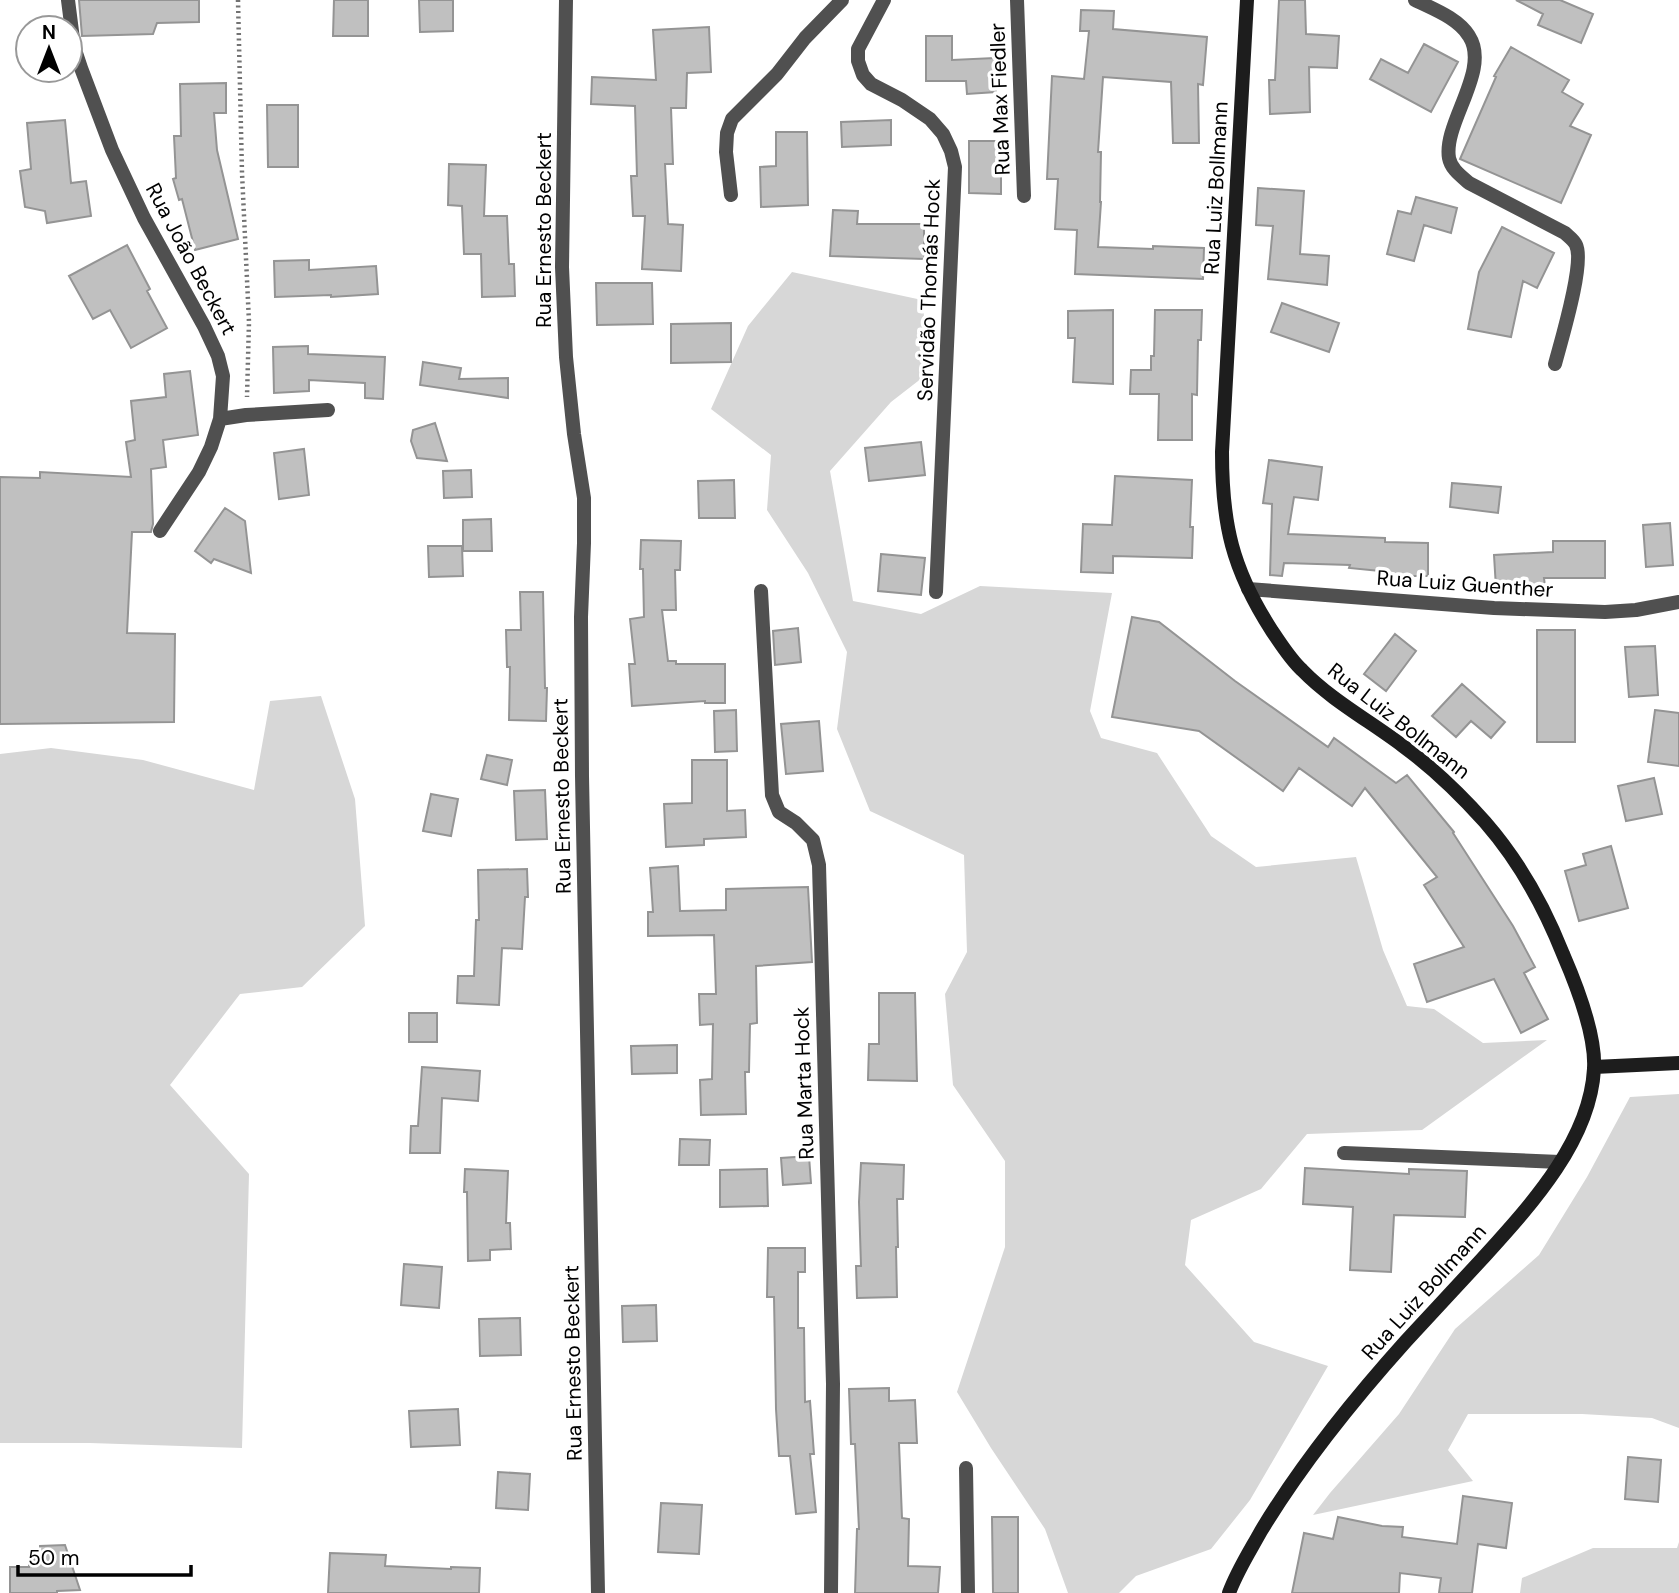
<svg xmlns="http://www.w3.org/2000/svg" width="1679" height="1593" viewBox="0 0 1679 1593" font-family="'DM Sans',sans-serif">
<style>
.green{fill:#d7d7d7}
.building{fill:#c0c0c0;stroke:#949494;stroke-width:2}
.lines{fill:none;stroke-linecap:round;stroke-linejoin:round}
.path{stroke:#727272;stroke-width:4.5;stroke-dasharray:2 3.5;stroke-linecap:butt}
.street{stroke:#505050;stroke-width:14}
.secondary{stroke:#1d1d1d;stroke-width:14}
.labels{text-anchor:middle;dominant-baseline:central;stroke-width:7;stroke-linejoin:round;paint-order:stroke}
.street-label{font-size:21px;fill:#000;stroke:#fff}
</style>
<rect width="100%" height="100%" fill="#fff"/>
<path class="green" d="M792,272l130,28 9,71 -40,31 -61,69 23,130 68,13 59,-28 132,7 -22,118 11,27 56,15 54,83 45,31 100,-10 27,93 24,56 27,3 49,34 64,-3 -125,90 -115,4 -46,55 -70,31 -6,45 69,77 74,24 -78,134 -39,49 -75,27 -17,17h-51l-23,-64 -54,-81 -34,-56 48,-145v-86l-52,-76 -8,-91 22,-42 -3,-97 -94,-44 -33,-82 10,-77 -39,-79 -41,-63 4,-55 -60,-46 37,-83z
M321,696l34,103 10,127 -63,61 -62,7 -70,91 79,89 -7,274 -152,-5h-90v-689l51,-6 92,12 111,30 16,-89z
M1679,1094v334l-27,-10 -70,-4h-114l-20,36 25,31 -160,34 17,-22 69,-79 56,-85 84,-74 48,-78 43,-80z
M1679,1542v51h-159l2,-15 71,-30h84z"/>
<path class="building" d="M79,0h120v22l-42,1 -4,11 -71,2z
M334,0h34v36h-35z
M419,0h34v31l-33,1z
M1279,0h26l1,34 33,2 -2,32 -28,-1 1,45 -40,2 -1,-34h6z
M1516,0h44l33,14 -12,29 -43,-18 5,-11z
M1081,10l33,1 -1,18 94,8 -4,48 -5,-1 1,59h-26l-2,-61 -68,-5 -5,75h3l-1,50h1l-3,45 55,2v-3l51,2 -1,31 -128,-5 2,-44 -22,-1 3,-50h-11l5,-103 32,3 5,-48h-9z
M709,27l2,45 -24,1 -1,35h-15l2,56h-8l3,60 15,1 -2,46 -39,-2 3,-53h-12l-2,-40h6l-2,-70 -44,-2 1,-27 64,3 -3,-50z
M926,36h26v24l42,-2 2,34 -29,2 -1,-13h-40z
M1424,44l34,18 -27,50 -61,-33 11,-20 27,14z
M1511,47l58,33 -7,12 21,12 -13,22 21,9 -30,68 -101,-44 36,-82 -2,-1z
M226,83v30h-12l3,37 21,89 -43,11 -13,-51 -3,1 -6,-21 3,-1 -2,-42h7l-1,-52z
M267,105h31v62h-30z
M65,120l6,63 15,-2 5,35 -44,7 -2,-12 -20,-4 -5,-36 11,-2 -4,-46z
M891,120v25l-49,2 -1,-25z
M776,132h31l1,73 -47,2 -1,-40 16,-1z
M969,141h32v53l-32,-1z
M449,164l37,1 -2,51h23l2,48h5l1,32 -33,1 -1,-43h-17l-2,-48 -14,-1z
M1258,188l46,3 -4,63 29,2 -2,29 -59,-6 5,-53 -17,-1z
M1416,197l41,11 -6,25 -27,-8 -10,36 -27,-7 11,-43 13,3z
M833,210l25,1 -1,13h67v35l-94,-3z
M1502,227l52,26 -17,35 -14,-7 -12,56 -43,-8 11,-57z
M127,245l23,44 -3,2 20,37 -36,20 -21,-38 -17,9 -24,-43z
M309,260v10l67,-4 2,28 -47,3v-2l-56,2 -1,-36z
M596,283h56l1,41 -56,1z
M1282,303l57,20 -10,29 -58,-20z
M1113,310v74l-40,-2 2,-44h-7v-27z
M1155,310h47l-1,30h-3l-1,55 -5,-1v46h-34l1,-46h-29l1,-24h20v-14h3z
M731,323v39l-60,1v-39z
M308,346v8l77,3 -2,42 -18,-1v-15l-56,-3v11l-35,2 -1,-46z
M423,362l38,6 -2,11 49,-1v20l-88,-13z
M190,371l8,64 -35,5 3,27 -15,2 2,55 -2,8h-19l-5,101 48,1 -1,88 -174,2v-247l40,1v-6l91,5 -5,-35 9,-2 -4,-39 35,-4 -2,-23z
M435,423l12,38 -30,-3 -6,-17 2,-11z
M921,442l4,33 -56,6 -4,-33z
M304,449l5,46 -30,4 -5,-46z
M1269,460l53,7 -4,33 -24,-3 -6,37 97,4v4l43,1v33h-38v-4l-41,-4 1,-3 -66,-2 -2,13 -12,-1 2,-71 -9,-1z
M471,470l1,27 -28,1 -1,-27z
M1115,476l77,4 -2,47h3l-1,31 -79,-2v17l-32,-1 2,-48 29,1z
M734,480l1,38h-36l-1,-37z
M1452,483l49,4 -3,26 -48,-6z
M225,508l20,13 6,52 -37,-14 -3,4 -16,-12z
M491,519l1,32h-29v-31z
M1670,523l3,42 -27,2 -3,-42z
M641,540l40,1 -1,29h-5l1,40h-14l6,51h8v3h49v39h-20v-2l-73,5 -3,-42h6l-5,-45 14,-2 -1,-48h-3z
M1553,541h52v37h-61l1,8 -49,2 -2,-33 59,-3z
M428,546h34l1,30 -34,1z
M881,554l44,4 -4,37 -43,-4z
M520,592h23l2,96h2l-1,33 -37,-1 1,-53h-3l-1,-37h15z
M1132,617l27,5 76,59 93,66 6,-9 62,45 11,-8 47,57 -1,1 60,93 22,41 -11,6 24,46 -27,14 -27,-54 -67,23 -13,-38 50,-17 -40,-62 13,-8 -72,-89 -13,18 -53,-38 -16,23 -84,-60 -87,-14z
M798,628l3,34 -26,3 -2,-34z
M1537,630h38v112h-38z
M1395,634l21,17 -30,40 -22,-17z
M1655,646l3,49 -29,2 -4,-50z
M1462,684l43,38 -14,16 -20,-17 -15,16 -24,-21z
M736,710l1,41 -22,1 -1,-41z
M1655,710l24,3v53l-31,-4z
M819,721l4,50 -37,3 -5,-50z
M487,755l25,5 -5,25 -26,-6z
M692,760h35v51l18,-1 1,27 -42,2v6l-38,2 -2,-43 28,-1z
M1654,778l8,36 -36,7 -8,-35z
M545,790l2,49 -31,1 -2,-49z
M431,794l27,5 -7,37 -28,-5z
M1611,846l17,62 -49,13 -14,-50 21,-6 -3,-11z
M678,866l2,45 46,-1v-21l82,-2 4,75 -56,4 1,57 -7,1 -1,48h-4l1,42 -45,1 -1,-35 12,-1 1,-55 -13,1 -1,-31h17l-2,-59 -66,1v-24h5l-3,-44z
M527,869l1,28h-3l-3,52 -20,-1 -3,57 -42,-2 1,-27h16l2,-56h3l-1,-50z
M879,993h36l2,88 -49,-1 1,-36h10z
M409,1013h28v29h-28z
M677,1045v28l-45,1 -1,-28z
M422,1067l58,4 -2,30 -36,-3 -2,55h-30l1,-27h7z
M680,1139l30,1 -1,25h-30z
M809,1156l2,27 -28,2 -2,-27z
M861,1163l43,2 -1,34h-6l1,48h-2l1,50 -40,1 -1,-32h5l-2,-64z
M1305,1168l104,6v-5l58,2 -2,46 -71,-2 -3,57 -41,-2 3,-63 -50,-3z
M465,1169l43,2 -2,52h4l1,26 -21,1v10l-22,1 -1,-69h-3z
M767,1169l1,37 -48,1v-37z
M768,1248h37v24h-7v56h6l1,74 5,-1 4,53h-4l6,58 -20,2 -6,-58h-11l-3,-47 -2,-112h-7z
M404,1264l38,3 -3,41 -38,-3z
M656,1305l1,36 -34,1 -1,-36z
M520,1318l1,37 -41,1 -1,-37z
M889,1388v13l26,-1 2,43h-18l3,75 7,1 -1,47 32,1 -2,26h-83l2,-64h2l-4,-85h-4l-2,-55z
M458,1409l2,36 -49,2 -2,-36z
M1628,1457l33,3 -3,42 -33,-3z
M498,1472l32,2 -2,36 -32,-2z
M1463,1496l49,7 -6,45 -28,-4 -6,49h-33l2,-15 -41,-5 -1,20h-107l12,-60 29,6 5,-22 44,9 21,1 -1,10 55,7z
M661,1503l41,2 -3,49 -41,-2z
M992,1517h26v76h-25z
M65,1545l15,45 -23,1v2h-47v-26h19v-8l11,-1v-12z
M330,1553l56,2 -1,11 66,3v-2l29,1 -1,25h-151z"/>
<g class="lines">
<path class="path" d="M238,0l4,173 7,149 -2,75"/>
<path class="street" d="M68,0l6,47 7,21 31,82 32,68 60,108 14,30 5,20 -3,43 -9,28 -12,25 -39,59
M566,0l-4,267 4,90 8,77 10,64v45l-3,74 1,159 16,817
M884,0l-26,49v12l5,14 8,9 31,16 28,19 13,15 8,17 4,16 -19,425
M1017,0l7,196
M1415,0c18,9 43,18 54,36 22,34 -26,87 -20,122 2,11 12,18 20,25l96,50c3,3 9,7 11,12 9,18 -15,96 -21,119
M731,195l-5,-43 1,-19 5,-14 45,-45 28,-36 37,-38
M220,419l26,-4 82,-5
M1248,589l246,19 111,4 31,-2 43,-8
M761,591l11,204 7,17 17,11 17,17 6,25 14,519 -2,209
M1344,1153l216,9
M966,1468l2,125"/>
<path class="secondary" d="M1594,1067l85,-4
M1229,1593c8,-22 21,-42 32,-62 41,-68 92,-131 145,-190 25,-27 51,-55 76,-82 47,-52 108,-117 112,-190 2,-33 -18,-85 -31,-115 -19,-48 -44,-93 -78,-132 -25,-28 -52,-54 -82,-76 -33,-25 -72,-46 -101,-76 -12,-11 -21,-26 -30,-39 -40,-62 -50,-107 -50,-179l25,-452"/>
</g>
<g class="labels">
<g class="street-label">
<text transform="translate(1000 99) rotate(-92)">Rua Max Fiedler</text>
<text transform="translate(1216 188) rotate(-87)">Rua Luiz Bollmann</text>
<text transform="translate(544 230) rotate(-90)">Rua Ernesto Beckert</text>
<text transform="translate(191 259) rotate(62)">Rua João Beckert</text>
<text transform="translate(929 290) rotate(-88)">Servidão Thomás Hock</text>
<text transform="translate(1465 584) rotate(4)">Rua Luiz Guenther</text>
<text transform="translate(1399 721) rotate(38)">Rua Luiz Bollmann</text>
<text transform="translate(562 796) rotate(-91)">Rua Ernesto Beckert</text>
<text transform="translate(804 1083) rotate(-92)">Rua Marta Hock</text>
<text transform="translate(1424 1292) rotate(-48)">Rua Luiz Bollmann</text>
<text transform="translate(573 1363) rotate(-91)">Rua Ernesto Beckert</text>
</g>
</g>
<g transform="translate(49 49)"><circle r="33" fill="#ffffff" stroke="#999999" stroke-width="2"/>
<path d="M0-5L12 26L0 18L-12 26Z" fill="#000000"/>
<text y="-10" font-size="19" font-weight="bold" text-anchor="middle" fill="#000000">N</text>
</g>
<path d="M18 1565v10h173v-10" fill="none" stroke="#000000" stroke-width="3.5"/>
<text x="28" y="1565" font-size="21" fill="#000000" stroke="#ffffff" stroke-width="5" paint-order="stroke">50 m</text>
</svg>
